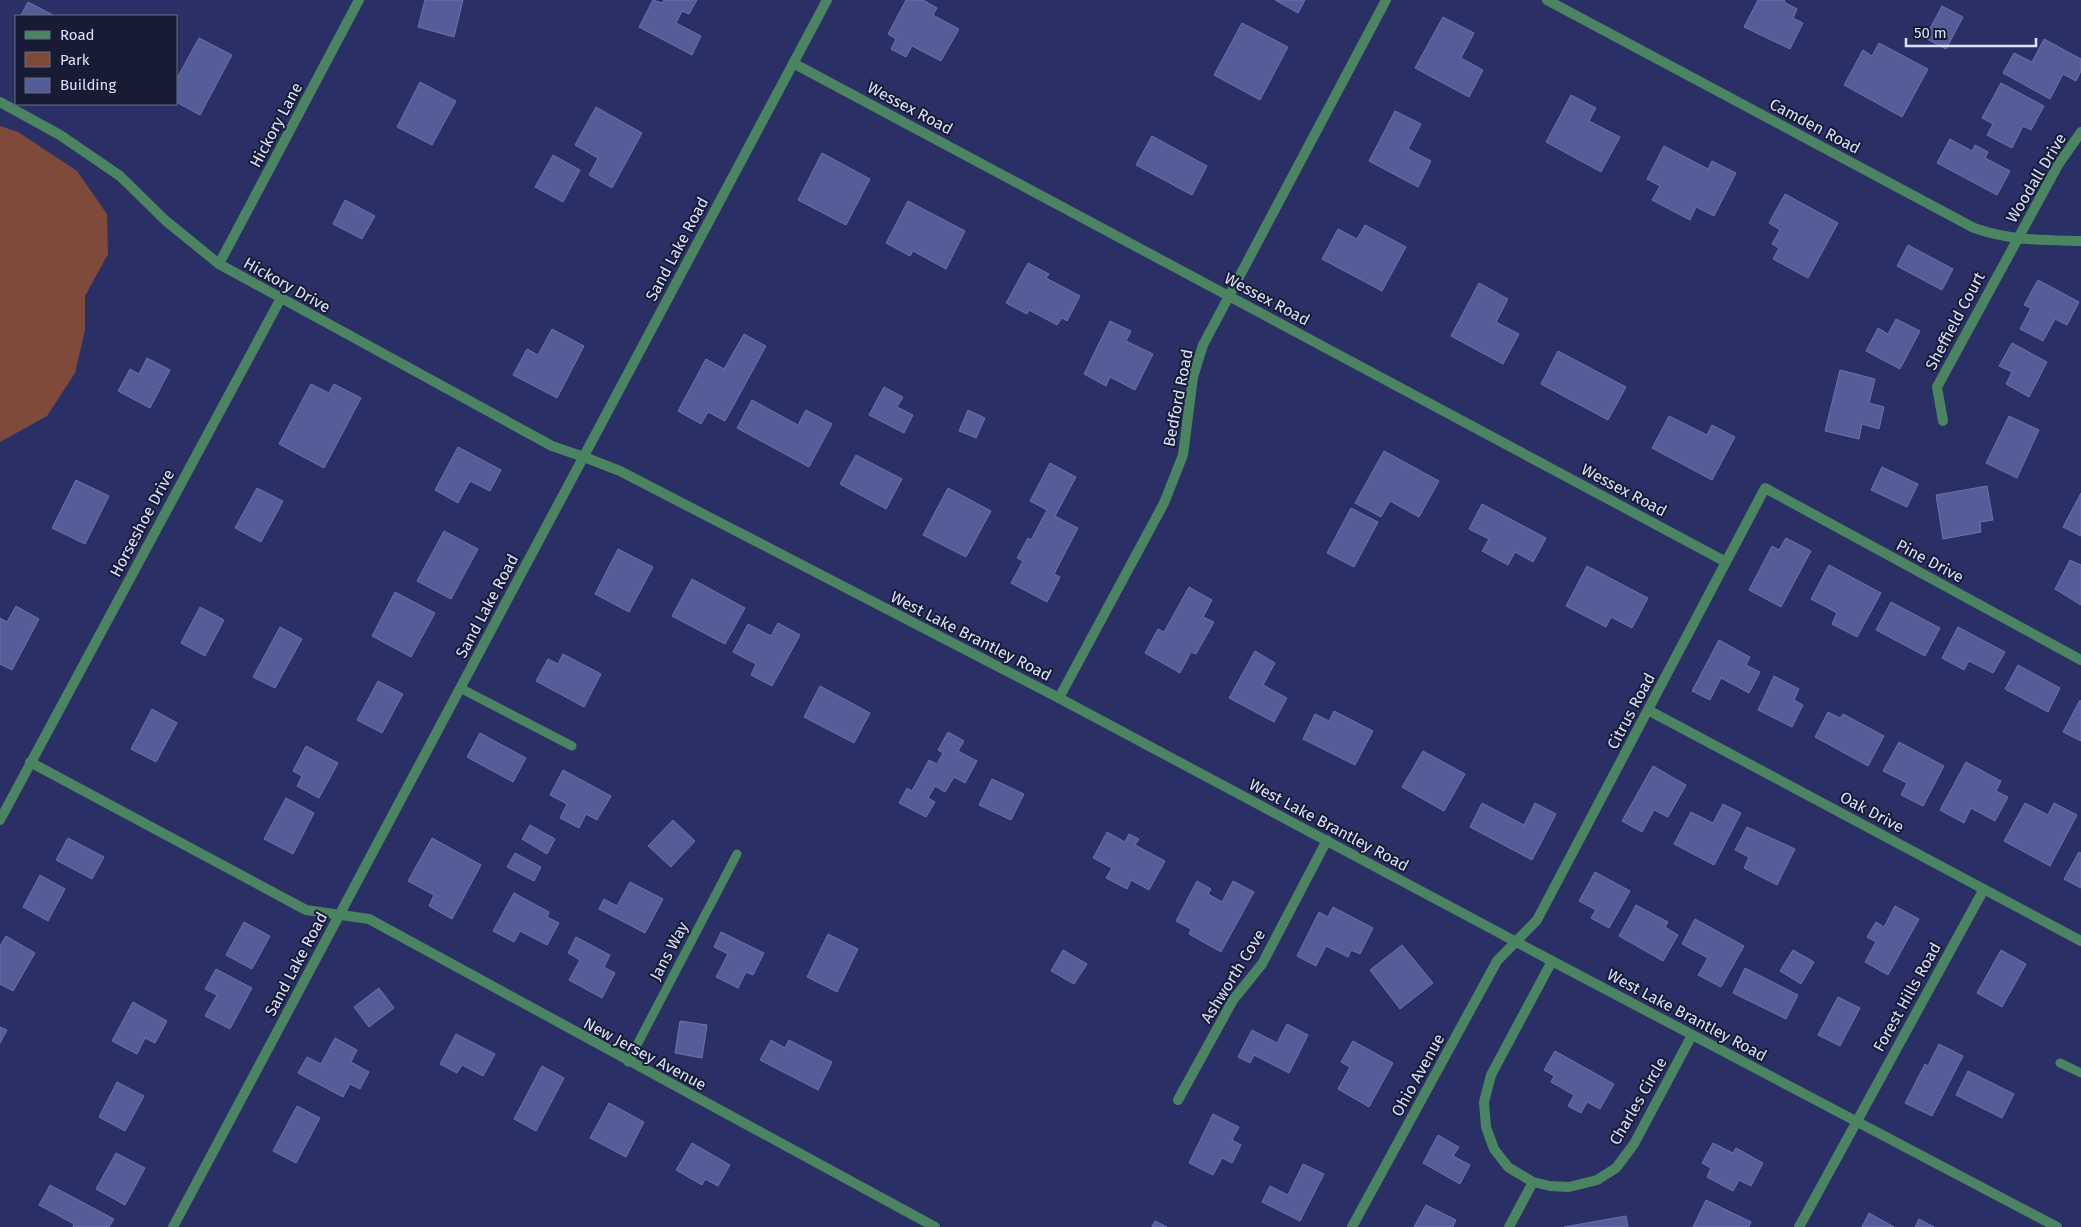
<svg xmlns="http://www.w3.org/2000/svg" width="2081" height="1227" viewBox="0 0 2081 1227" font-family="'Fira Sans',sans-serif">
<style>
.green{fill:#804a3b}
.building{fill:#545d97;stroke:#6873af}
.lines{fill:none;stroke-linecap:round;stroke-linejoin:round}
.service{stroke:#4a8460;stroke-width:9}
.minor{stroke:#4a8460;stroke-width:10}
.tertiary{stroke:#4a8460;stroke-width:10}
.labels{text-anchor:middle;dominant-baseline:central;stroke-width:4;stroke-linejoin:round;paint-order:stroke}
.street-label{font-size:16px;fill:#dae1fc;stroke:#181b34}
</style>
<rect width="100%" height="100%" fill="#2a3065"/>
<path class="green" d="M0,126l18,6 59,39 30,43 1,40 -23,42v34l-10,43 -28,43 -47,26z"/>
<path class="building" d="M425,0h38l-9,37 -36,-10z
M653,0l9,3 2,-3h33l-8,14 -7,-3 -6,12 25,13 -9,19 -53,-28z
M906,0h17l14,8 -4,7 26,14 -18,32 -29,-15 -6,11 -15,-8 5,-10 -8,-5z
M1275,0h30l-7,13z
M1758,0h27l-1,2 13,7 -4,9 10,5 -13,26 -46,-22z
M28,2l27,14h-31l-3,-1z
M1942,6l21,11 -17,32 -21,-11z
M1443,17l31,16 -13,25 22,12 -14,27 -54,-29z
M1242,23l46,24 -28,53 -46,-25z
M199,38l33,17 -32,60 -24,-13v-22z
M2044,39l37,20v12l-5,10 -13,-7 -13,25 -47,-26 11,-20 18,9z
M1879,43l49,26 -26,48 -58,-32 19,-35 9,6z
M420,82l36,19 -24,44 -35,-18z
M2001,83l43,23 -13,24 -8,-4 -11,22 -25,-13 6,-11 -11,-6z
M1571,95l25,13 -7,13 31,16 -19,35 -55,-30z
M596,107l46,26 -30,55 -23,-13 9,-17 -23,-13z
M1395,111l26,13 -13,25 23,12 -13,26 -49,-26z
M1152,136l55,30 -15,29 -56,-30z
M1950,139l22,12 3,-6 13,7 -3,6 25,13 -13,24 -60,-32z
M1664,146l44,23 4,-8 24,12 -22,43 -18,-9 -6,13 -38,-20 8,-14 -13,-7z
M822,153l48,26 -24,46 -48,-25z
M553,155l27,15 -17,32 -28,-15z
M1785,194l53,29 -30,55 -35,-19 6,-11 -7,-4 8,-14 -11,-7z
M345,200l30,16 -13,23 -29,-15z
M908,201l57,30 -19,38 -33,-18 -3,5 -24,-13z
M1365,225l41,22 -24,44 -60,-32 16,-30 19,10z
M1908,245l45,24 -11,21 -45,-24z
M1028,263l21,11 -3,4 34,18 -13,25 -5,-3 -5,7 -28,-15 -2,4 -21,-11z
M2038,280l41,22 -12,23 -12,-6 -12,22 -23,-12 11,-21 -7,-3z
M1479,283l29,16 -12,23 23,12 -16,30 -52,-28z
M1896,319l24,12 -20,38 -34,-18 12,-23 10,6z
M1110,321l21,10 -5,10 27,13 -18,36 -25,-13 -4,9 -22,-12z
M552,329l32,17 -27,52 -44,-23 14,-26 11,6z
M744,334l22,12 -41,75 -17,-9 -7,12 -23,-13 28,-52 18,10z
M2012,343l35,19 -18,35 -23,-13 6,-12 -13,-6z
M1558,351l68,36 -18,33 -67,-36z
M147,358l23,12 -20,38 -32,-17 12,-22 9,5z
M1840,370l35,9 -6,24 15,4 -5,22 -17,-5 -3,15 -34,-8z
M311,384l18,9 5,-9 27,14 -37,70 -45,-24z
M884,387l19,10 -6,10 16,8 -9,18 -35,-18z
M752,400l46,25 8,-15 26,14 -23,43 -72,-39z
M968,410l17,8 -9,20 -17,-7z
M1669,416l38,19 5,-10 23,12 -23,43 -60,-32z
M2009,416l30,14 -22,48 -31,-15z
M458,447l43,23 -11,21 -20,-10 -12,22 -23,-13z
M1384,451l55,30 -20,36 -29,-16 -9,16 -26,-14z
M856,455l46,24 -16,30 -46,-25z
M1050,463l26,14 -21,39 23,12 -24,46 6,3 -13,25 -36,-19 12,-22 -6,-3 11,-20 3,2 16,-30 -17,-9z
M1882,467l36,17 -11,23 -36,-17z
M76,480l33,16 -24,48 -33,-16z
M1987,486l6,34 -13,2 1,10 -38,7 -7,-44z
M257,488l26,13 -22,41 -26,-14z
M948,488l43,23 -25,46 -43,-22z
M2081,493v43l-18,-9z
M1482,504l64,34 -13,24 -18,-10 -7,13 -26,-14 7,-12 -20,-10z
M1351,508l27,14 -24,45 -27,-14z
M444,531l34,18 -27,50 -34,-18z
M1786,538l25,13 -30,56 -32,-17 23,-44 7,4z
M618,549l35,18 -24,45 -34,-18z
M2070,560l11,5v40l-26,-16z
M1829,565l52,28 -24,44 -25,-13 5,-11 -26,-14z
M1587,566l61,32 -16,30 -21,-11 -5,10 -40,-21z
M692,579l53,29 -20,36 -53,-28z
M1189,587l23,13 -9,17 11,5 -18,32 -5,-2 -11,21 -35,-20 13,-24 6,3z
M395,592l40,21 -24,44 -39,-21z
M1891,602l49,26 -15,28 -49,-26z
M16,606l23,13 -27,51 -12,-6v-46l7,4z
M200,607l24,13 -19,36 -24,-13z
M778,623l22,12 -28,51 -21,-11 5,-11 -23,-12 15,-28 23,12z
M280,627l22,12 -27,49 -22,-11z
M1958,627l47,25 -12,21 -24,-12 -5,9 -22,-12z
M1719,640l31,17 -4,8 14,7 -11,21 -28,-15 -11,22 -18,-9z
M1255,651l20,12 -12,22 24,13 -13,24 -45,-24z
M563,654l38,20 -17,33 -48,-26 12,-22 10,5z
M2018,665l42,23 -12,24 -43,-23z
M1774,676l25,13 -5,11 9,5 -11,22 -34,-17z
M378,681l25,13 -21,39 -25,-13z
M820,686l50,27 -16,30 -50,-26z
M2080,700l1,1v40l-18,-9z
M152,709l25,14 -21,39 -25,-13z
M1334,711l39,20 -18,34 -52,-26 12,-25 14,7z
M1828,712l12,6 3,-4 41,22 -16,30 -53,-29z
M948,732l16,9 -6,10 19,10 -12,22 -11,-6 -9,15 -10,-6 -7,12 7,4 -9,15 -27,-14 8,-15 5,3 17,-31 8,4 6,-11 -5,-3z
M480,733l46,25 -13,24 -46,-25z
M1899,742l45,24 -21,40 -22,-11 6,-12 -24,-12z
M306,746l32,17 -19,35 -22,-12 5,-10 -9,-5z
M1423,751l42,23 -21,37 -42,-24z
M1966,762l35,19 -5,10 12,6 -13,24 -24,-13 -7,15 -24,-13z
M1653,766l33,19 -18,32 -14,-7 -12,22 -20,-11z
M563,770l48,26 -14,24 -11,-6 -7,14 -19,-10 7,-14 -17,-9z
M992,779l32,15 -13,26 -32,-15z
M286,798l28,15 -21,41 -29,-15z
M1482,803l42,22 11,-22 21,11 -24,46 -62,-33z
M2025,803l23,12 6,-12 23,12 -27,51 -46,-25z
M1723,804l18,9 -27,52 -40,-21 17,-32 22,11z
M673,820l22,21 -24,26 -23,-21z
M530,825l25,14 -8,15 -25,-15z
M1747,827l48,22 -18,36 -33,-17 5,-11 -14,-7z
M1107,832l18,10 4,-8 10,5 -4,6 30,16 -16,29 -18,-10 -4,9 -21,-11 6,-10 -19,-10z
M68,838l36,19 -12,22 -36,-19z
M432,838l49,27 -29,54 -23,-13 5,-11 -26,-14z
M2079,852l2,1v35l-17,-9z
M515,853l26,14 -7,14 -27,-14z
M1595,872l35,19 -21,37 -18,-10 5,-8 -17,-9z
M40,875l25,14 -17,32 -25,-14z
M1197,881l14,8 -3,5 14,8 11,-21 21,11 -33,60 -32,-18 2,-5 -15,-8z
M630,882l33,17 -18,34 -46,-24 5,-10 13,7z
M514,893l35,19 -2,5 12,6 -12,22 -27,-14 -6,11 -21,-11z
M1636,905l32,17 -3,5 13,8 -15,26 -44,-25z
M1895,906l24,13 -31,56 -23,-13 11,-20 -9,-5 9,-15 8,5z
M1333,907l40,21 -13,26 -9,-4 -3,7 -22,-11 -10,20 -19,-10 22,-44 9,5z
M1695,919l49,27 -23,41 -23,-12 10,-17 -26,-14z
M244,922l26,14 -18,33 -26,-14z
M721,932l43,21 -11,22 -7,-3 -8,16 -22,-11 12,-23 -14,-7z
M828,934l30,15 -21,43 -30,-15z
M6,936l29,17 -22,38 -13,-7v-38z
M576,937l34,18 -6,12 11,6 -13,25 -33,-18 11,-20 -12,-7z
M1402,945l31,38 -33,26 -30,-39z
M1063,950l24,14 -13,20 -23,-13z
M1793,950l21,12 -13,22 -21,-13z
M2001,950l25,14 -24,43 -25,-14z
M1745,968l53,27 -12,24 -53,-26z
M216,969l36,19 -22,41 -25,-13 12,-21 -12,-6z
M379,988l15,20 -25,19 -15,-20z
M1838,997l22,11 -20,38 -22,-11z
M133,1002l34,19 -12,22 -10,-5 -8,16 -25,-13z
M680,1021l27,4 -5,33 -27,-5z
M1287,1024l21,11 -19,38 -35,-18 -4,8 -12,-6 14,-27 25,13z
M0,1027l7,3 -7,13z
M456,1034l39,20 -12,22 -21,-11 -5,8 -17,-9z
M335,1038l22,12 -6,12 18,10 -9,17 -10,-5 -7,13 -45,-24 9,-16 14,7z
M771,1040l14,8 4,-8 43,22 -14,28 -58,-30z
M1353,1041l40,22 -24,44 -31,-18 12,-22 -9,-5z
M1939,1044l24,12 -31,60 -27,-13 20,-39 3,2z
M1555,1051l59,33 -14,25 -13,-7 -6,11 -13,-7 6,-11 -23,-13 3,-6 -10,-6z
M542,1066l22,12 -28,53 -22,-12z
M1968,1071l46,23 -12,24 -46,-23z
M117,1082l27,14 -19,35 -26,-14z
M609,1103l35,19 -18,35 -36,-19z
M297,1106l23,12 -24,45 -23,-12z
M1213,1114l26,13 -7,13 9,5 -9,18 -10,-5 -9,17 -24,-12z
M1438,1135l21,12 -6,9 17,9 -10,19 -37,-21z
M692,1143l38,22 -12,21 -13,-7 -3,6 -26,-15z
M1713,1143l20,10 3,-5 27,15 -12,23 -12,-6 -6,11 -26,-14 4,-9 -9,-5z
M116,1153l29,15 -20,37 -29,-16z
M1303,1164l21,10 -24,47 -38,-19 8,-16 18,9z
M50,1185l64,34 -5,8h-36l1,-3 -35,-19z
M1706,1200l45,22 -2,5h-56z
M1426,1205l30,15 -3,7h-39z
M1869,1213l25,14h-32z
M1626,1216l2,11h-64z
M1919,1219l15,8h-19z
M1155,1221l12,6h-15z"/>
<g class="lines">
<path class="service" d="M460,688l112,58
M628,1062l109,-208
M2060,1063l21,10"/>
<path class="minor" d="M1547,0l427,228c38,13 68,12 107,13
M793,63l933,499
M0,102l60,33 60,41 46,45 53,43 333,182 32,11
M219,264l140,-264
M1943,421l-6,-34 121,-222 23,-33
M1059,698l105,-195 19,-48 10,-78 10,-32 183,-345
M1648,710l433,231
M30,762l276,148 63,9 566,308
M0,820l281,-522
M1552,961l-61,114 -7,27 2,25 8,22 14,18 25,15 17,4 19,1 28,-7 19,-12 18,-24 58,-109
M1178,1100l55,-100 29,-36 65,-124
M1352,1227l145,-266 40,-41 228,-432 316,172
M1509,1227l24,-45
M1799,1227l185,-338"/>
<path class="tertiary" d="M584,457l36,14 439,227 493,263 505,266
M173,1227l654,-1227"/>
</g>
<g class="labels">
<g class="street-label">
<text transform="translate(910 108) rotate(28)">Wessex Road</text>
<text transform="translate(276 125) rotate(-62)">Hickory Lane</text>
<text transform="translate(1815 126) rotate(28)">Camden Road</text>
<text transform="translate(2036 178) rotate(-59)">Woodall Drive</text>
<text transform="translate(677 249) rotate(-62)">Sand Lake Road</text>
<text transform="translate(287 285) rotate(29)">Hickory Drive</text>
<text transform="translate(1267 299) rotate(28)">Wessex Road</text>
<text transform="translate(1955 321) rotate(-62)">Sheffield Court</text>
<text transform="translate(1178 398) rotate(-79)">Bedford Road</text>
<text transform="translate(1624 490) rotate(28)">Wessex Road</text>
<text transform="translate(142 523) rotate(-62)">Horseshoe Drive</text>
<text transform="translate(1930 561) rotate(28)">Pine Drive</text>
<text transform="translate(487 606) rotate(-62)">Sand Lake Road</text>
<text transform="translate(971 636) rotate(27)">West Lake Brantley Road</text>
<text transform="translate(1631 711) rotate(-62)">Citrus Road</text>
<text transform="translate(1872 812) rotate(28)">Oak Drive</text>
<text transform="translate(1329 825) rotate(28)">West Lake Brantley Road</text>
<text transform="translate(669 951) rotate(-62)">Jans Way</text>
<text transform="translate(296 964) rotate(-62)">Sand Lake Road</text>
<text transform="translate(1233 976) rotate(-58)">Ashworth Cove</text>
<text transform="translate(1907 997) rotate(-61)">Forest Hills Road</text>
<text transform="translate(1687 1015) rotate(28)">West Lake Brantley Road</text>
<text transform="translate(645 1054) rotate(28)">New Jersey Avenue</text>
<text transform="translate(1418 1075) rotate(-61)">Ohio Avenue</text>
<text transform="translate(1638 1101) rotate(-60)">Charles Circle</text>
</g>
</g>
<rect x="15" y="15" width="162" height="90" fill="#181b34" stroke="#666a84"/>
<rect x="25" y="31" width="25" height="8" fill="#4a8460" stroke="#666a84"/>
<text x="60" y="40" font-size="15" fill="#dae1fc">Road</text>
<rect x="25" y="52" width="25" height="15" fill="#804a3b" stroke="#666a84"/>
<text x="60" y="65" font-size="15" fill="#dae1fc">Park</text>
<rect x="25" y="78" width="25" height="15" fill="#545d97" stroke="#666a84"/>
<text x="60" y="90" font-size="15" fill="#dae1fc">Building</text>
<path d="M1906 38v8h130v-8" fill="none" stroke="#dae1fc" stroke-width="2.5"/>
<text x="1914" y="38" font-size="15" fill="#dae1fc" stroke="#181b34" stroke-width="4" paint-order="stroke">50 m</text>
</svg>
